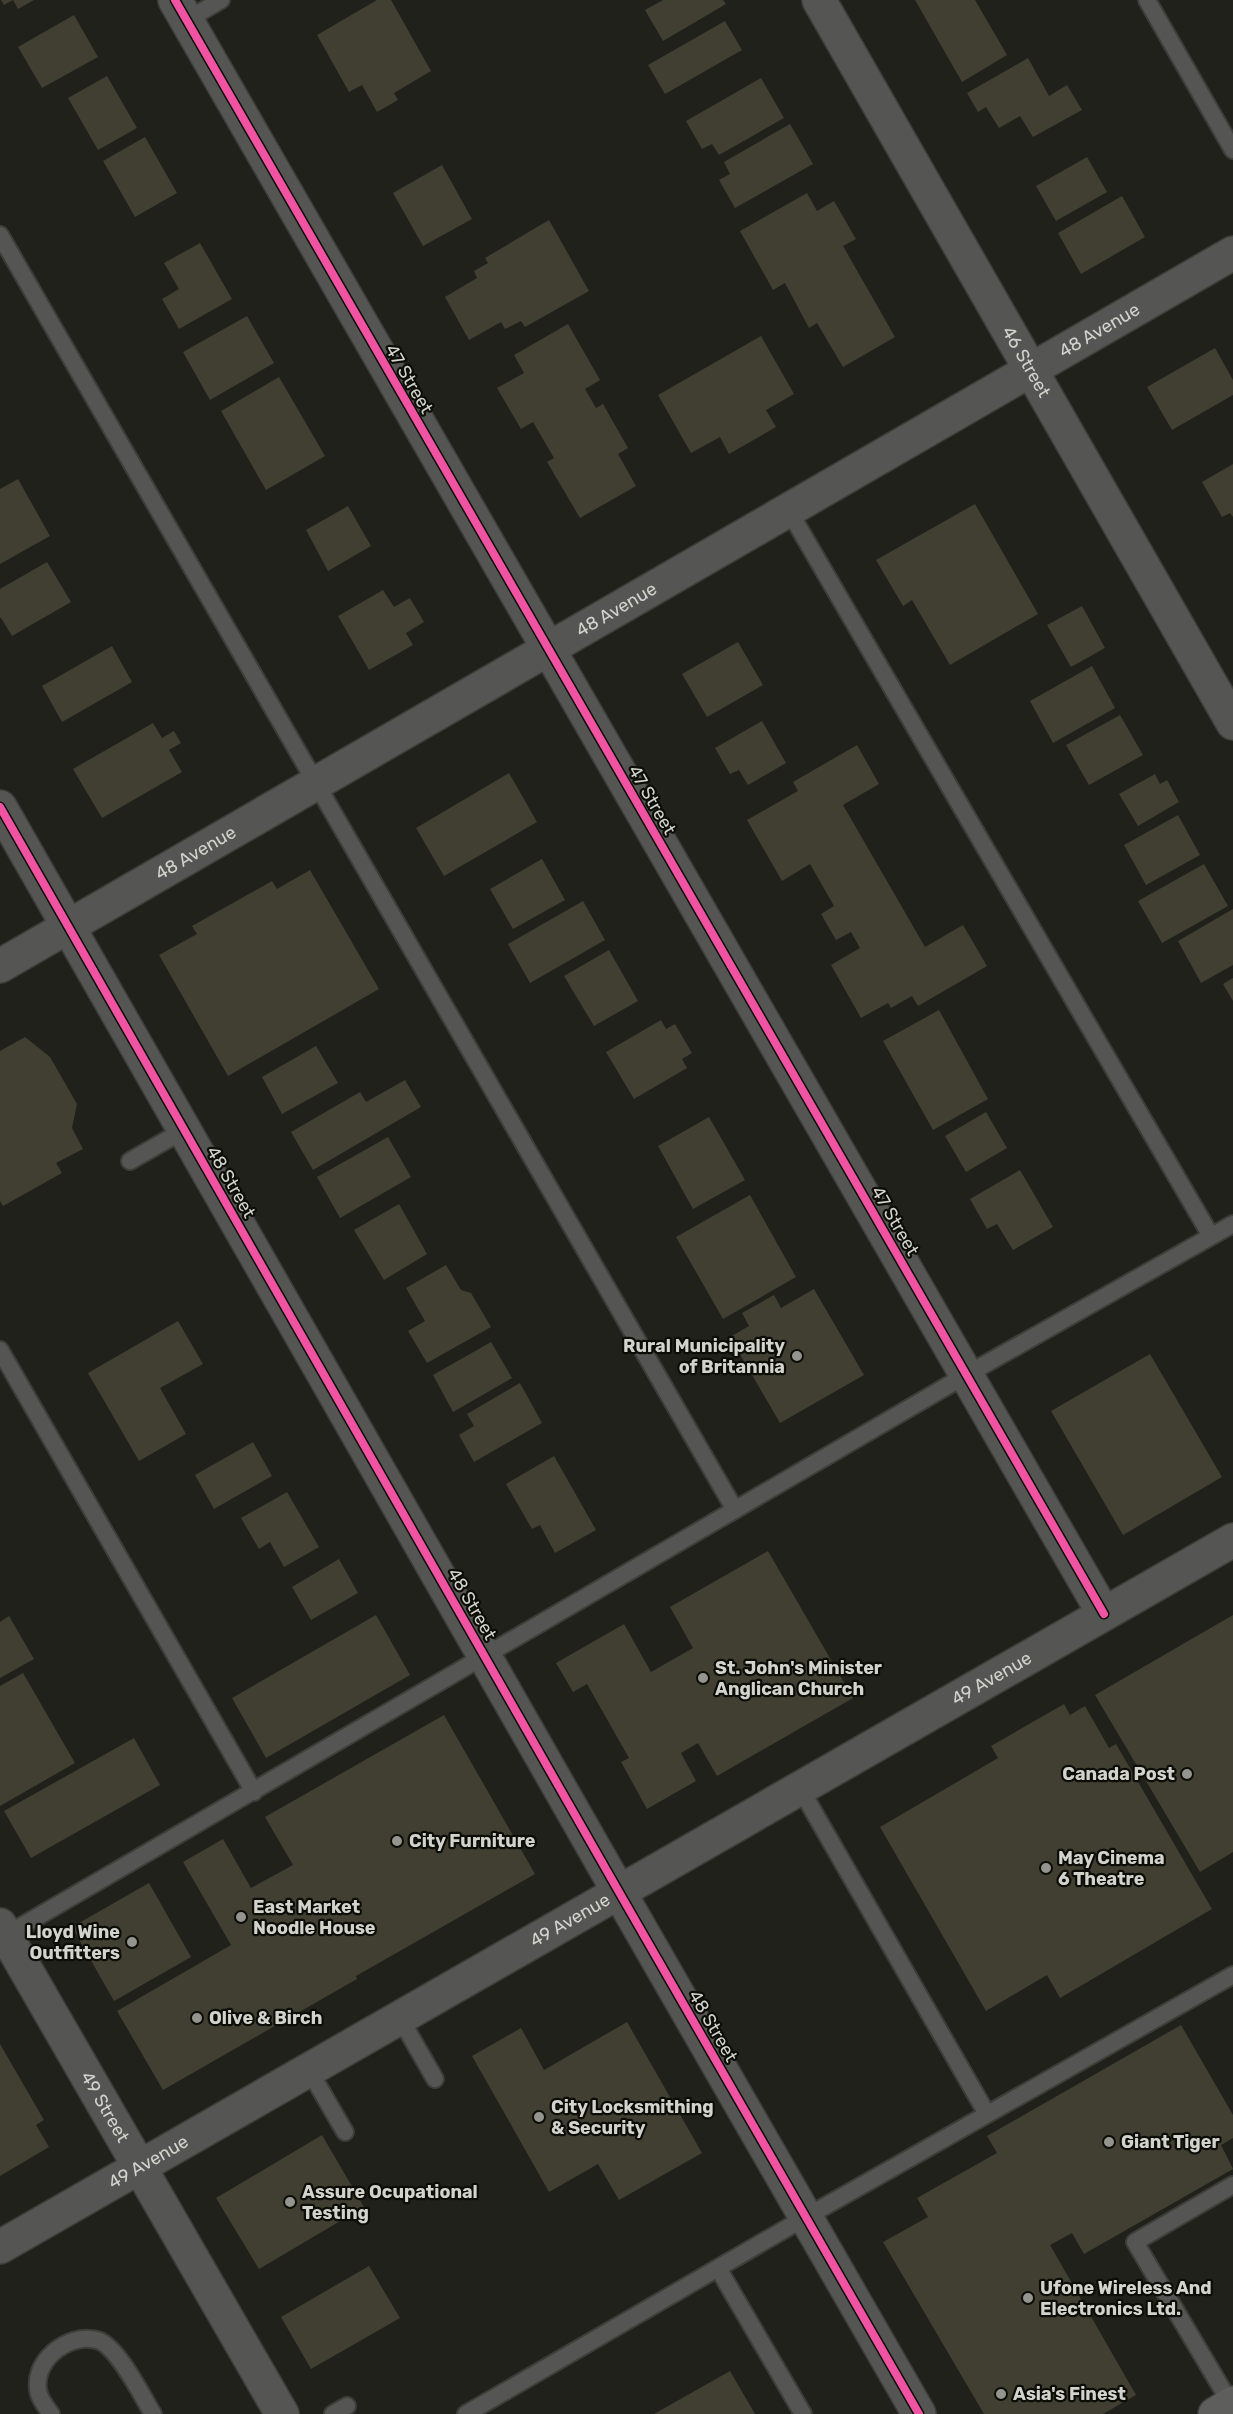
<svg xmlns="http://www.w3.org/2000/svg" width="1233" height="2414" viewBox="0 0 1233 2414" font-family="Rubik,sans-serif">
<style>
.building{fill:#403f32}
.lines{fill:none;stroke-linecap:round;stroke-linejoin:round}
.service-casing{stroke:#3d3d39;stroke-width:20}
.minor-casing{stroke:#3d3d39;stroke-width:36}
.tertiary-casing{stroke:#3d3d39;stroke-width:36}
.primary-casing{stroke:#3d3d39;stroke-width:36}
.service{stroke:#555553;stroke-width:16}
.minor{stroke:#555553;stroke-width:33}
.tertiary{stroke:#555553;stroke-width:33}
.primary{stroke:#5e5e5c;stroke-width:33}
.cycleway-casing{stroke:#0d0d08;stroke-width:11}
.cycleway{stroke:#f153a3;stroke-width:8}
.poi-dot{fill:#95958f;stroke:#0d0d08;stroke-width:2}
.labels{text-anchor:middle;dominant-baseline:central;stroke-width:4.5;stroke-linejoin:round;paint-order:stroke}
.street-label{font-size:18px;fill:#d3d3cd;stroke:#0d0d08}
.poi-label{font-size:18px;font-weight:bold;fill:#d3d3cd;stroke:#0d0d08;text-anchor:start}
</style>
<rect width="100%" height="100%" fill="#21211c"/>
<path class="building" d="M1,0h33l-16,9 -5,-9 -9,5z
M377,0h14l40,71 -37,22 4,7 -21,12 -15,-27 -13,7 -32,-57z
M663,0h60l3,4 -63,37 -18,-31z
M915,0h60l32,55 -45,27z
M74,15l24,42 -56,31 -24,-41z
M725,21l17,29 -77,44 -17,-29z
M1028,58l21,38 18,-11 15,25 -49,27 -13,-21 -21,12 -13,-21 -8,5 -11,-19z
M107,76l30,52 -39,22 -30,-52z
M761,78l23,40 -65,37 -7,-11 -10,5 -16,-28z
M790,124l23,40 -78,44 -16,-28 11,-6 -6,-12z
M145,137l32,56 -42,24 -32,-56z
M1087,157l20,35 -51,29 -20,-35z
M442,165l30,54 -49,27 -30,-53z
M807,193l10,18 17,-10 22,38 -13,7 52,91 -52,30 -26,-44 -8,5 -24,-45 -12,7 -33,-59z
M1122,196l23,41 -64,37 -23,-41z
M549,220l40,71 -64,36 -4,-6 -16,8 -4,-7 -32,18 -24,-43 32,-19 -3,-7 14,-8 -3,-5z
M200,243l32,56 -53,30 -17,-30 17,-10 -15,-26z
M247,316l27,47 -64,37 -27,-48z
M568,324l32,56 -15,9 11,19 7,-4 25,44 -10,6 18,32 -56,32 -33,-56 7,-4 -21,-36 -12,7 -24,-41 27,-15 -10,-18z
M761,336l33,58 -28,16 10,17 -47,27 -9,-17 -29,16 -33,-58z
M1215,348l18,32v15l-61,35 -25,-43z
M279,377l46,79 -59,34 -45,-79z
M1233,464v53l-3,-4 -8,4 -20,-35z
M18,479l32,57 -50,28v-75z
M975,504l63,110 -88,51 -38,-65 -9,6 -27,-46z
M348,506l23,40 -43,25 -22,-41z
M47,562l24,40 -59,34 -11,-18h-1v-29z
M383,590l11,17 16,-9 14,24 -18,11 7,12 -44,25 -31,-54z
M1082,606l23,42 -34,19 -24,-42z
M738,642l25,43 -56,32 -25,-43z
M112,646l20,36 -70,40 -20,-36z
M1092,666l23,42 -62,35 -23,-42z
M1120,715l23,40 -54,30 -23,-40z
M762,721l24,42 -38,22 -9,-15 -9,4 -15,-26z
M153,723l9,15 12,-7 7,12 -12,7 13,22 -80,46 -29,-49z
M857,745l22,39 -36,21 82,142 38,-22 24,41 -69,40 -6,-10 -21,12 -3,-5 -27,15 -30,-53 29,-17 -9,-16 -15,8 -15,-26 13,-8 -24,-42 -28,17 -35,-61 51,-29 -5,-9z
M509,773l28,49 -93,54 -28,-48z
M1155,774l5,10 7,-4 12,22 -41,24 -19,-32z
M1178,815l22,40 -54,30 -22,-40z
M542,859l23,41 -52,29 -23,-40z
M1204,864l24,42 -66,37 -24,-42z
M310,870l69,119 -151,87 -69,-121 38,-21 -5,-8 80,-45 5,8z
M583,901l22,39 -75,43 -22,-39z
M1233,909v56l-32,18 -23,-42z
M609,950l29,51 -44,25 -30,-50z
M1233,978v23l-10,-17z
M939,1010l49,89 -55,31 -50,-89z
M661,1020l5,9 9,-5 17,29 -10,6 5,9 -53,31 -28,-47z
M25,1037l25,20 27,47 -5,24 11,21 -27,14 6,10 -59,33 -3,-5v-150z
M316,1046l22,37 -56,31 -20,-37z
M405,1080l16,27 -108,63 -22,-38 69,-40 6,10z
M986,1112l21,36 -41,24 -21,-36z
M709,1117l36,63 -52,29 -35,-63z
M388,1137l23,40 -71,41 -23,-41z
M1020,1170l33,57 -40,23 -16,-26 -10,5 -17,-30z
M750,1195l46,82 -73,42 -47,-82z
M399,1204l28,50 -43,26 -30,-50z
M446,1265l15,25 10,3 20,34 -64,36 -19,-32 17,-10 -19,-33z
M814,1289l50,86 -84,48 -50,-86 19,-11 -7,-13 32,-18 7,13z
M178,1321l25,43 -43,24 26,46 -47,27 -51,-88z
M491,1342l21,36 -59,34 -20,-37z
M1150,1354l72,123 -99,58 -72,-124z
M520,1383l22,40 -68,39 -15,-27 15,-9 -7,-12z
M253,1442l19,34 -58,33 -19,-34z
M554,1456l42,74 -41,23 -15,-28 -8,4 -26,-45z
M287,1492l32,55 -35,20 -14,-25 -11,7 -18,-31z
M768,1551l85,147 -136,78 -19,-33 -17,10 15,28 -49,28 -26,-47 8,-4 -42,-74 -14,8 -17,-29 68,-39 27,48 42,-24 -23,-41z
M339,1559l19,34 -47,27 -19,-33z
M376,1615l34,60 -144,83 -34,-60z
M1233,1615v237l-33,20 -105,-177z
M9,1616l25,43 -34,19v-56z
M23,1673l52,90 -75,43v-120z
M1064,1704l6,11 15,-9 24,42 7,-4 96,165 -152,89 -13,-23 -61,36 -106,-184 118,-69 -7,-12z
M444,1715l91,159 -179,102 1,3 -194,111 -46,-79 114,-66 -48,-83 40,-23 28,49 42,-23 -28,-48z
M134,1738l26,47 -129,73 -27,-47z
M149,1883l42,74 -77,44 -42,-74z
M627,2022l75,131 -83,47 -21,-36 -49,28 -77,-136 49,-28 23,42z
M1181,2025l52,90v23l-12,7 12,24 -149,85 -12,-21 -22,12 86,150 -33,19h-119l-101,-172 45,-25 -11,-19 80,-45 -10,-17z
M0,2044l44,76 -8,5 13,22 -49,29z
M322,2135l42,72 -105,62 -43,-71z
M369,2266l31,52 -89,51 -30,-52z
M730,2371l25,43h-101z"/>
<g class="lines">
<g class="service-casing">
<path id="service" d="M1147,0l86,150
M187,20l34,-20
M0,235l735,1275
M789,511l422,725
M130,1161l54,-31
M0,1350l254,442
M800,1788l187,326
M1,1938l965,-563 267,-151
M400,2018l35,61
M309,2070l36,62
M718,2268l85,146
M1231,2404l-96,-162 98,-57
M51,2414c-4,-6 -10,-13 -12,-20 -9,-32 29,-62 58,-54 20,5 45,56 56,74
M333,2414l14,-8
M466,2414l340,-197 427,-242"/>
</g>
<g class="minor-casing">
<g id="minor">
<path d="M175,0l929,1614"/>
<path d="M0,807l619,1085 300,522"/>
<path id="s1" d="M0,966l1233,-713"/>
<path id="s2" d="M0,1925l282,489"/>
</g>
</g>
<g class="tertiary-casing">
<g id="tertiary">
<path id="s3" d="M819,0l414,723"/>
<path id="s4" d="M0,2247l1233,-707"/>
</g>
</g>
<g class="primary-casing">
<path id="primary" d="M1215,2414l18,-11"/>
</g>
<use href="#service" class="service"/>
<use href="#minor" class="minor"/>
<use href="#tertiary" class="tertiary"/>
<use href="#primary" class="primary"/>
<g class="cycleway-casing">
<path id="cycleway" d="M175,0l929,1614
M0,807l619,1085 300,522"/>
</g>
<use href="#cycleway" class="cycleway"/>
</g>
<g class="poi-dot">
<circle cx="797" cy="1356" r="6"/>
<circle cx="703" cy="1678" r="6"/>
<circle cx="1187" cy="1774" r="6"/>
<circle cx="397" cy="1841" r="6"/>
<circle cx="1046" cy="1868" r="6"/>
<circle cx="241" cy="1917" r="6"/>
<circle cx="132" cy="1942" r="6"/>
<circle cx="197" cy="2018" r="6"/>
<circle cx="539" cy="2117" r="6"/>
<circle cx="1109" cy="2142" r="6"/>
<circle cx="290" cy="2202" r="6"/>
<circle cx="1028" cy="2298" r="6"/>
<circle cx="1001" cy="2394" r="6"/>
</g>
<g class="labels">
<g class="street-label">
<text stroke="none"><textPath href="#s1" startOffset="1270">48 Avenue</textPath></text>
<text stroke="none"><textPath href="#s3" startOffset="417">46 Street</textPath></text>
<text transform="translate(409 379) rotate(60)">47 Street</text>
<text stroke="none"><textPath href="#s1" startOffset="712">48 Avenue</textPath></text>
<text transform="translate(652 800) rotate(60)">47 Street</text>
<text stroke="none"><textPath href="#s1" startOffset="226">48 Avenue</textPath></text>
<text transform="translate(231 1182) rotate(60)">48 Street</text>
<text transform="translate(895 1221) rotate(60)">47 Street</text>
<text transform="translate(472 1604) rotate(60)">48 Street</text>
<text stroke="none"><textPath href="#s4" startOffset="1143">49 Avenue</textPath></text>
<text stroke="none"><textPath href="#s4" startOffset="657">49 Avenue</textPath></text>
<text transform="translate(713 2026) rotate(60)">48 Street</text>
<text stroke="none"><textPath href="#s2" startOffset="210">49 Street</textPath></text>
<text stroke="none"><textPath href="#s4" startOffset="171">49 Avenue</textPath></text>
</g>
<g class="poi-label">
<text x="785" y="1346" text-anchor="end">Rural Municipality<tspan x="785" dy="21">of Britannia</tspan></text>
<text x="715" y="1668">St. John's Minister<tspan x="715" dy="21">Anglican Church</tspan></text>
<text x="1175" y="1774" text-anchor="end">Canada Post</text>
<text x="409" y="1841">City Furniture</text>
<text x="1058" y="1858">May Cinema<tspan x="1058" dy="21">6 Theatre</tspan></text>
<text x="253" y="1907">East Market<tspan x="253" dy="21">Noodle House</tspan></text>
<text x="120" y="1932" text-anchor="end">Lloyd Wine<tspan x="120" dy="21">Outfitters</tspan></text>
<text x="209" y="2018">Olive &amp; Birch</text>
<text x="551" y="2107">City Locksmithing<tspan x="551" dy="21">&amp; Security</tspan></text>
<text x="1121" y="2142">Giant Tiger</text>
<text x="302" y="2192">Assure Ocupational<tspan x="302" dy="21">Testing</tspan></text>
<text x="1040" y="2288">Ufone Wireless And<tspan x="1040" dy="21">Electronics Ltd.</tspan></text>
<text x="1013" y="2394">Asia's Finest</text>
</g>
</g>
</svg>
